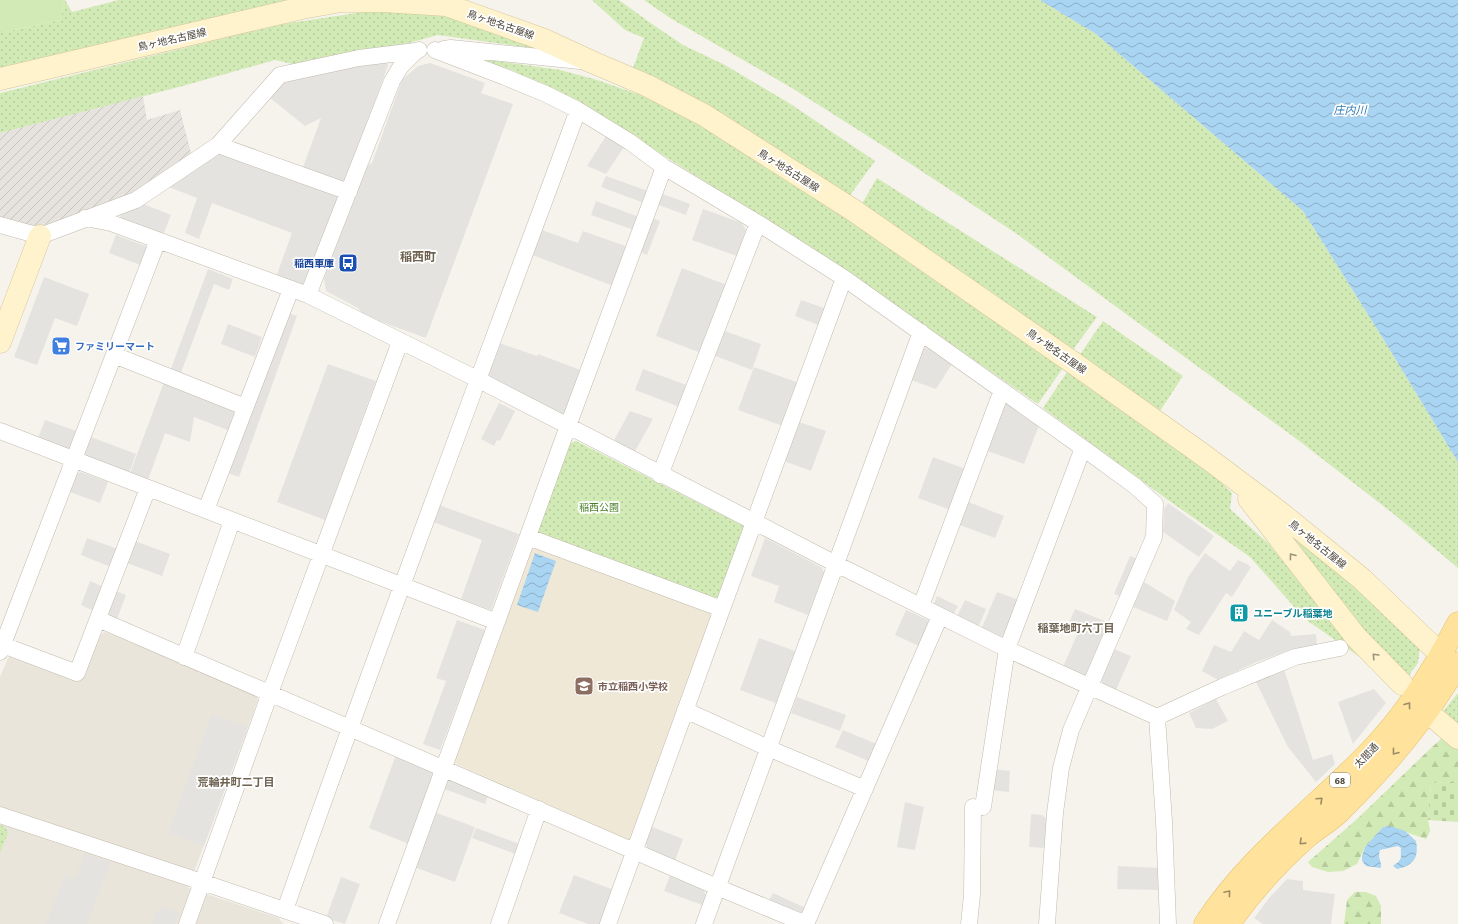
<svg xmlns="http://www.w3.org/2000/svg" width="1458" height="924" viewBox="0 0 1458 924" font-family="'Open Sans','Noto Sans JP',sans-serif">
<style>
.residential{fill:#eae5da}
.industrial{fill:url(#industrial-furrows)}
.education{fill:#efe8d6}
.grass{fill:url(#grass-dots)}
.forest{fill:url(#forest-firs)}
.cemetery{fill:url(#cemetery-stones)}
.pitch{fill:#d2eab5}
.parking{fill:#e5e3e0}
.water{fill:url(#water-waves)}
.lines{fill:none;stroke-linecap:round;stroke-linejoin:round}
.street-casing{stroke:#c2bbae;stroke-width:17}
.secondary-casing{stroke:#d6c79b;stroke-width:23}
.primary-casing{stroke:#e6c16a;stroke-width:23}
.street{stroke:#fff;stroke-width:16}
.secondary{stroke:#fff3cd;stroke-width:22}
.primary{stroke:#ffe39c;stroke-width:22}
.oneway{stroke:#9c937c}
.oneway2{stroke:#9c8c66}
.labels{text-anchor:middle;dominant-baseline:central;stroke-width:3.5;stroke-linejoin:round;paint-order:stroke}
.shield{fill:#fff;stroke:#817c74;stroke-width:1}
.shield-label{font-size:9px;font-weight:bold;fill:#4b4439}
.street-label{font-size:10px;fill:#4b4439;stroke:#fff}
.transit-label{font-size:10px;font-weight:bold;fill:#164399;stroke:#fff;text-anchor:end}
.shop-label{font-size:10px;font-weight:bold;fill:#366cbe;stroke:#fff;text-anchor:start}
.park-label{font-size:10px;fill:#4a7f2a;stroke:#fff}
.culture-label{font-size:10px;font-weight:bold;fill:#0d838f;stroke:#fff;text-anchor:start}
.education-label{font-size:10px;font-weight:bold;fill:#785e54;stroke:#fff;text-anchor:start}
.water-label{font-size:11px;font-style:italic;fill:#2e7ab2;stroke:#fff}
.neighbourhood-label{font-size:11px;font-weight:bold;fill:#6e6250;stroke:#fff}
.quarter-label{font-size:12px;font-weight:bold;fill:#6e6250;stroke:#fff}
</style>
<defs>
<pattern id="industrial-furrows" width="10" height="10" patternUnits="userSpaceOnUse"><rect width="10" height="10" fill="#e6e2dd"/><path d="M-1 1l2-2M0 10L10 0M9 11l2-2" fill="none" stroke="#c7c3be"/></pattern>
<pattern id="grass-dots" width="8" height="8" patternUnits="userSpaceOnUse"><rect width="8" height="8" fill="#d2eab5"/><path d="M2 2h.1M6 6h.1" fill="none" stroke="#b6ca9c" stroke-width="1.8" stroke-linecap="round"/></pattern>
<pattern id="forest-firs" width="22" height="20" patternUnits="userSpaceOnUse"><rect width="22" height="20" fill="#d2eab5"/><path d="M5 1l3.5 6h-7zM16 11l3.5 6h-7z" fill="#b6ca9c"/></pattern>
<pattern id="cemetery-stones" width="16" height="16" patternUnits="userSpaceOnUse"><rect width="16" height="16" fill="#d2eab5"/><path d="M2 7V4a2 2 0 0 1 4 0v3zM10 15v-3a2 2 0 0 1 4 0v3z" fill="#b6ca9c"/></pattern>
<pattern id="water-waves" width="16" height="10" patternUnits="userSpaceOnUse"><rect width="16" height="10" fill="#a9d4f2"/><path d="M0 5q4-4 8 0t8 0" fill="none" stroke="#8caec5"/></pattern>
</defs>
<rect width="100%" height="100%" fill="#f6f3ec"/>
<path class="residential" d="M105,632l151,61 2,7 -70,188 91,30 4,6h-283v-247l8,-19 4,-3 69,26 19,-46z"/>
<path class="industrial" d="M143,96l4,24 33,-10 12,47 -60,39 -69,24 -22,6 -18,-2 -23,-6v-85z"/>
<path class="education" d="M536,545l177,65 2,5 -82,225h-5l-172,-76 -3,-7 76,-207z"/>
<path class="grass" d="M65,0l7,12 47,-12h176l-295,70v-37l60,-13z
M592,0h27l30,22 34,23 42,20 64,38 86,58 -27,37 -215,-130 11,-30 -19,-8z
M644,0h396l56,34 207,177 76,121 79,130v106l-63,-53 -97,-75 -281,-206 -129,-85 -96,-61 -122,-70z
M390,8l60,7 103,36 -115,-16 -29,8 -116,21 -18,-4 -96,27 -179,46v-40l283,-69z
M471,57l89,13 34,9 58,20 44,20 132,84 237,162 -27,39 -188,-130 -266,-169 -75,-36z
M877,178l220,139 -25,34 -212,-144z
M1103,321l80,55 -23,35 -81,-55z
M1069,369l133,95 30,29 -2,16 39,35 65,79 63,67 -1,3 -32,-33 -59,-41 -55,-62 -82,-57 -125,-92z
M576,441l166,84 3,7 -25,67 -6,3 -175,-65 -3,-6 32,-87z
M1279,524l26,17 115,105 -2,17 -11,15 -47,-46z
M1457,694h1v34l-16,-15z
M0,825l5,2 3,6 -8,20z"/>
<path class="forest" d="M1442,738l16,11v32l-27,2 -3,37 2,11 -4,8 -38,-13 -5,1 -18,20 -8,17 -14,7 -15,1 -16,-5 -4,-5 48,-42 75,-72z
M1355,892h11l10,4 5,10v18h-37l3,-24z"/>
<path class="cemetery" d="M1458,781v41l-30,-2 3,-37z"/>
<path class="pitch" d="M0,0h65l-5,20 -60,13z"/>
<path class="parking" d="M385,61l3,4 -42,117 -6,2 -38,-14 19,-52 -16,8 -36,-29 12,-13 9,-5z
M430,63l55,20 -4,10 32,11 -87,234 -63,-23 -5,-7 -32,-17 -2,-12 42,-113 6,-3 30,-83 16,-14z
M606,136l18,11 -18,27 -19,-8z
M223,150l114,43 4,5 -32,84 -8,5 -25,-10 16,-44 -80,-30 -13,36 -14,-6 12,-35 -28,-11z
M606,176l42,15 -4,12 -43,-16z
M660,193l30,11 -4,11 -30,-11z
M596,201l43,16 -5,13 -43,-15z
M141,203l30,12 -8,20 -42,-16 -1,-7z
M703,209l39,14 4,7 -9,26 -45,-16z
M650,217l10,4 -13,34 -10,-4z
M539,229l39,14 5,-12 45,16 -15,39 -83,-32z
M116,235l32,12 -5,19 -34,-13z
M682,268l45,17 -26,68 -45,-17z
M208,269l25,10 -4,11 -15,-6 -35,94 -10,-4z
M44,277l45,17 -12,32 -22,-8 -18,47 -23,-8z
M801,300l26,9 -6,17 -26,-10z
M286,312l11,4 -58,161 -11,-4z
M228,324l34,13 -7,20 -34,-13z
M722,330l39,14 -9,26 -39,-15z
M499,343l38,13 1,-2 45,17 -16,41 -7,3 -70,-37 -2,-5z
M922,348h6l24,16 -16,25 -25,-9z
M328,364l48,17 -51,139 -48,-18z
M754,367l45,16 -16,43 -45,-16z
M643,369l46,17 -9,21 -45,-17z
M164,382l68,26 4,7 -6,16 -36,-14 -4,25 -25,-9 -18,50 -18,-7z
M1007,401l33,22 -16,41 -39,-14 18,-47z
M499,403l16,8 -15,30 -3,-1 -3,6 -13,-7z
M630,411l23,8 -19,34 -21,-11z
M45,420l34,12 -6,18 -6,2 -30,-11z
M799,422l27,9 -15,40 -27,-10z
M91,437l45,17 -8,22 -44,-20z
M933,457l35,13 -15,41 -35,-13z
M81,472l27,10 -8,21 -30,-11 6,-18z
M966,501l38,15 -9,22 -38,-14z
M1168,503l46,33 -15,21 -36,-25 1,-23z
M439,505l80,29 -28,76 -30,-11 21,-59 -49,-18z
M87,538l31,11 -7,18 -30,-12z
M765,538l56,29 3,5 -16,43 -34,-13 5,-16 -28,-10z
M135,541l35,13 -8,22 -35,-13z
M1205,553l25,18 8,-11 9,4 4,3 -19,30 -6,-4 -27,42 -13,-6 5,-7 -17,-12 14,-33z
M1130,556l11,4 -16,38 -11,-4z
M90,581l14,6 -7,20 -5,3 -11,-5z
M1144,582l31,19 -8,20 -34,-14z
M116,591l10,4 -10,27 -9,-8z
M997,592l22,8 -13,35 -9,3 -16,-8z
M937,596l21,10 -5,9 -20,-9z
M965,600l21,9 -8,19 -22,-10z
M1075,609l37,15 -21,49 -7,3 -21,-9 16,-37 -11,-5z
M906,610l22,10 2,6 -9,21 -26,-12z
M457,620l28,10 -45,120 -17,-6 23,-63 -10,-3z
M1272,620l18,12 1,4 25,-2 1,11 -24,4 -37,13 -38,18 -16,-9 12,-26 17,7 13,-21 15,9z
M759,638l36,13 -19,52 -36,-13z
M1114,649l17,7 -15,34 -14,-6 -1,-4z
M1284,669l29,91 19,-6 3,10 -19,18 -28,-35 -33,-67z
M1374,689l12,14 -33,41 -15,-42z
M797,697l49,18 -6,16 -49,-18z
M1216,699l12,22 -16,8 -16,-1 -7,-15z
M212,714l36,13 -44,119 -36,-14z
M843,730l36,15 -8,17 -36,-15z
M397,752l34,15 3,7 -25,70 -40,-16z
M993,769l17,2 -1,21 -19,-2z
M452,776l37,17 -4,11 -43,-16 3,-8z
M905,802l19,5 -9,43 -18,-3z
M434,812l41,15 -20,55 -41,-15z
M1031,814l11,1 5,4 -2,29 -16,-1z
M650,826l33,13 -8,22 -27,-11 -3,-9z
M476,828l46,17 -4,10 -46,-17z
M85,853l26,9 -24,62h-41l19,-49 10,4z
M1118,866l43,2 -1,22 -43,-1z
M671,873l32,15 3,8 -4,9 -38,-14z
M574,875l40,15 -13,34h-13l-29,-11z
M341,877l19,7 -15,40 -19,-6z
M1287,879l16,2v9l32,4 -4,30h-68l-9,-6 16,-21z
M773,893l35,16 -6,7 -34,-14z
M162,906l17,7 -4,11h-23l4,-12 3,1z"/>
<path class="water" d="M1040,0h418v462l-79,-130 -76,-121 -207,-177z
M535,553l21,8 -18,51 -21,-7z
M1390,826l15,5 11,10c3,17 -2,24 -19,28l-4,-3c11,-7 7,-9 8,-18l-3,-2 -18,4c-3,9 2,11 1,18l-15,-2 -4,-5v-5l3,-9 18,-20z"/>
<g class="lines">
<g class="street-casing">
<path id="street" d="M444,49l7,-1 129,13
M435,50l70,27 41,17 32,16 52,32 34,25 94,56 86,55 239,170 52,38 20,18 -1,33 -83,193 -10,38 -6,45 -8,111
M218,145l131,47
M85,218l26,5 197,72 171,85 357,184 171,85 150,68 65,-30 73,-30 45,-9
M0,225l40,11 96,-36 82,-55 62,-70 79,-17 57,-7
M308,295l84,-214 9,-15 15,-15 3,-1
M114,355l131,52
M0,431l497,191
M660,475l98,-252
M206,510l85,-221
M528,537l194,72
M921,606l81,-216
M98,619l619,268 89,37
M0,644l77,29 71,-185
M0,652l158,-412
M184,657l48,-136
M685,710l83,38 97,41
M1157,717l7,104 4,103
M983,807l24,-158 76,-201
M0,815l202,67 123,42
M285,910c94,-268 195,-534 293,-800
M187,924l83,-231 130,-351
M387,924l181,-498 96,-259
M499,924l40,-115
M608,924l114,-315 122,-331
M704,924l217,-592
M806,924l134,-308
M969,924l3,-29 1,-88"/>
</g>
<g class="secondary-casing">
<path id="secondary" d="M0,79l302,-71 39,-7h42l63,4 96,34 50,23 54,23 58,30 149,95 222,154 131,93 72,54 84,68 92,88
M0,342l40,-106
M1249,499l107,138 46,47
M1437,720l21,18"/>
</g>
<g class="primary-casing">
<path id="primary" d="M1205,924c45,-70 114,-118 170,-178 34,-36 60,-79 83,-123
M1229,924c22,-32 50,-62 79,-88 10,-8 22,-15 31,-24 45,-44 88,-93 119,-149"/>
</g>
<use href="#street" class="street"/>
<use href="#secondary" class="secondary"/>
<use href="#primary" class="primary"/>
</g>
<defs><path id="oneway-chevron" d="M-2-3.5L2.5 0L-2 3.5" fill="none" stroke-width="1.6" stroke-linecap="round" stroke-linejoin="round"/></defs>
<g class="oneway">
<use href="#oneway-chevron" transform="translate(1292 556) rotate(-127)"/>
<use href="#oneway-chevron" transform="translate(1375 656) rotate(-134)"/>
</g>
<g class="oneway2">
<use href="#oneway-chevron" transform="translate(1408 705) rotate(-53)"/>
<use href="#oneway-chevron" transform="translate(1395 752) rotate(128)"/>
<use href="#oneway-chevron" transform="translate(1320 800) rotate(-43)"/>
<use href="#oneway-chevron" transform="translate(1302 842) rotate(136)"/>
<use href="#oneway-chevron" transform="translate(1228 893) rotate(-50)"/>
</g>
<defs>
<g id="bus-square" transform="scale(1)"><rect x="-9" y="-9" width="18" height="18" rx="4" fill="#1a4fb4" stroke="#fff"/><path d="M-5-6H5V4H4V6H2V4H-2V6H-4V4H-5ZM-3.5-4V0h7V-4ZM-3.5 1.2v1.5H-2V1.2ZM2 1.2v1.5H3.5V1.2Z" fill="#fff"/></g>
<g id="supermarket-square" transform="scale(1)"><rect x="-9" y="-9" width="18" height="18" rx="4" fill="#3f7fe0" stroke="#fff"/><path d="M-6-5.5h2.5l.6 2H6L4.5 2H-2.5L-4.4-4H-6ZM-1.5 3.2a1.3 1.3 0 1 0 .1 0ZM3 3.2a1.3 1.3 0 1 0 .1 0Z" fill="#fff"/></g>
<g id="building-square" transform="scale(1)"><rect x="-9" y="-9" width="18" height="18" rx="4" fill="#0f9aa8" stroke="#fff"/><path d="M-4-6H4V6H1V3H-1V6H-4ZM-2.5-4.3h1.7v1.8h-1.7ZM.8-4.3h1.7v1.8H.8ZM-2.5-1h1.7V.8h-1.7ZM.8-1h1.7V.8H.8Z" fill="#fff"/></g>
<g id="school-square" transform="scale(1)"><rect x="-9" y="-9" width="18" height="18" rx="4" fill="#8d6e63" stroke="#fff"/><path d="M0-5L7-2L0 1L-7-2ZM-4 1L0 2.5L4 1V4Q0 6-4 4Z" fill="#fff"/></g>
</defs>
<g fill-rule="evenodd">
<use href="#bus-square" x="348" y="263"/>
<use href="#supermarket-square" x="61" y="346"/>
<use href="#building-square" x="1239" y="613"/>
<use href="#school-square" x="584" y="686"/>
</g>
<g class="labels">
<rect class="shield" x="1330" y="773" width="20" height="14" rx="3"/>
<g class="shield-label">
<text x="1340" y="780">68</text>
</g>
<g class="street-label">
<text transform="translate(501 24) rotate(19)">鳥ヶ地名古屋線</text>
<text transform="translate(172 39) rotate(-13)">鳥ヶ地名古屋線</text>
<text transform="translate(789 170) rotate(32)">鳥ヶ地名古屋線</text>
<text transform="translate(1057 351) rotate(35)">鳥ヶ地名古屋線</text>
<text transform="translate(1318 544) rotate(39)">鳥ヶ地名古屋線</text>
<text transform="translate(1366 755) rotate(-46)">太閤通</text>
</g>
<g class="transit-label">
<text x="334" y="263">稲西車庫</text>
</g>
<g class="shop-label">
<text x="75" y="346">ファミリーマート</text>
</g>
<g class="park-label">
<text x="599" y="507">稲西公園</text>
</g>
<g class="culture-label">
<text x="1253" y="613">ユニーブル稲葉地</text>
</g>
<g class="education-label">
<text x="598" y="686">市立稲西小学校</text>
</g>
<g class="water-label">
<text x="1350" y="109">庄内川</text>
</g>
<g class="neighbourhood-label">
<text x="1076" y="627">稲葉地町六丁目</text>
<text x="236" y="781">荒輪井町二丁目</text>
</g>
<g class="quarter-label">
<text x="418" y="256">稲西町</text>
</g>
</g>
</svg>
